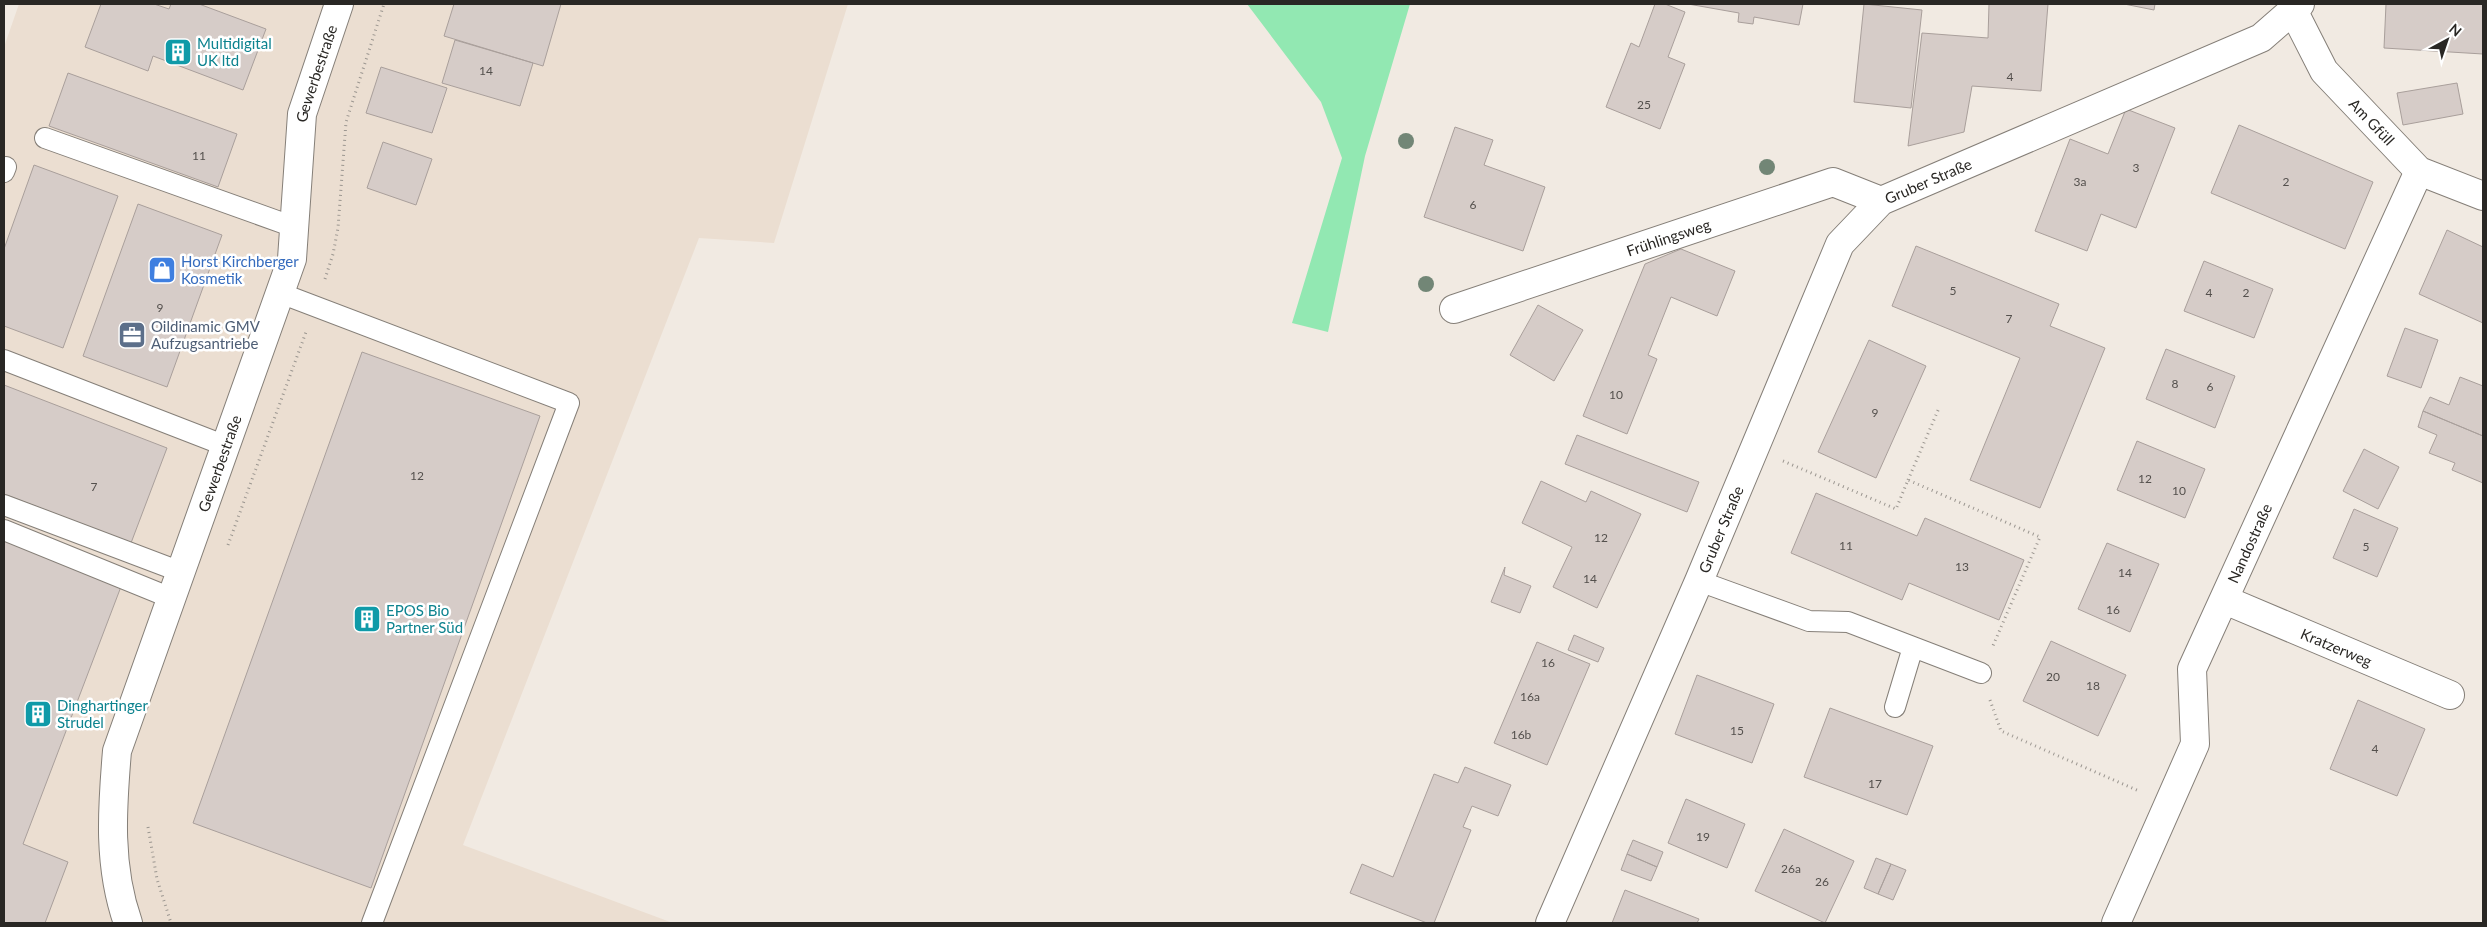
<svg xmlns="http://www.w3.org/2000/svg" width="2487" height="927" viewBox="0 0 2487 927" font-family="Lato,sans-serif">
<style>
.built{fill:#ebded1}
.green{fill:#92e8b2}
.building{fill:#d6ccc8;stroke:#a99f9b}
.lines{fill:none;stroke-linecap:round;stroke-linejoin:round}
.lane-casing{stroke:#857f78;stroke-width:22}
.street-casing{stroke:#857f78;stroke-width:30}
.path{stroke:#9b9690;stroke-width:3;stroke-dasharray:1 4;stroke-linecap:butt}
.lane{stroke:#fff;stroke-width:20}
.street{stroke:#fff;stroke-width:28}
.tree{fill:#728676}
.labels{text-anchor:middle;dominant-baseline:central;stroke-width:5;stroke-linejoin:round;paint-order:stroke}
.number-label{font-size:12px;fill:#54504d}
.culture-label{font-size:15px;fill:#0d838f;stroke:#fff;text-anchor:start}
.street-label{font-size:15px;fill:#292724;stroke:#fff}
.shop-label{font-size:15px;fill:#366cbe;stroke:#fff;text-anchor:start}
.service-label{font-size:15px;fill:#4e5e75;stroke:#fff;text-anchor:start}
</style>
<rect width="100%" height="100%" fill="#f1eae2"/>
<path class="built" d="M19,4h829l-74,239 -75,-5 -236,607 210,78h-669v-876z"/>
<path class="green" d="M1247,4h163l-45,152 -37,176 -36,-9 50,-165 -21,-56z"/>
<path class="building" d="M101,4h53l15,5 2,-5h28l67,25 -23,61 -90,-34 -5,15 -63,-24z
M454,4h107l-18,62 -99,-30z
M1655,4h10l20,8 -17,45 17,7 -25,65 -54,-22 25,-64 8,4z
M1688,4h115l-4,21 -45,-8 -1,7 -15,-2 1,-9z
M1864,4l58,6 -11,98 -57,-6z
M1989,4h59l-7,87 -69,-5 -8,46 -56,14 14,-113 66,5z
M2124,4h31l-1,6z
M2386,4h97v50l-99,-6z
M455,40l78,23 -13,43 -78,-23z
M381,67l66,21 -15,45 -66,-20z
M68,73l169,61 -19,53 -169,-61z
M2457,83l6,31 -60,11 -6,-32z
M2126,109l49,19 -39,100 -35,-14 -14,37 -52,-20 35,-92 38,15z
M2239,125l134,57 -28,67 -134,-56z
M1455,127l38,13 -9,25 61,22 -22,64 -99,-34z
M383,142l49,17 -16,46 -49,-17z
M34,165l84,31 -55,152 -59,-22v-77z
M138,204l84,31 -55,152 -84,-31z
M2447,230l36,17v76l-64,-29z
M1916,246l143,58 -9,22 55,22 -65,160 -70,-28 50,-122 -128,-52z
M1681,249l54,22 -18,45 -46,-19 -23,58 9,4 -30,75 -44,-18 62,-152z
M2204,261l69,28 -19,49 -70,-27z
M1538,305l45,25 -29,51 -44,-26z
M2405,328l33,12 -17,48 -34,-12z
M1869,340l57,26 -50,112 -58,-26z
M2166,349l69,27 -20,52 -69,-29z
M362,352l178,64 -169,472 -178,-65z
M2460,377l23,9v50l-60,-25 7,-14 19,8z
M4,385l163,63 -36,95 -127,-49z
M2423,411l60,25v47l-31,-13 3,-7 -26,-10 8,-18 -19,-8z
M1577,435l122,47 -12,30 -122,-48z
M2137,441l68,28 -20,49 -68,-28z
M2364,449l35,18 -21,42 -35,-18z
M1541,481l45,21 5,-11 50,23 -44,94 -44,-21 19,-40 -50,-24z
M1816,493l101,43 8,-18 99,42 -25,60 -90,-37 -7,17 -111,-47z
M2354,509l44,19 -21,49 -44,-19z
M4,538l118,46 -99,260 45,18 -23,61h-41z
M2107,543l52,21 -29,68 -52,-23z
M1505,567l-1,8 27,11 -11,27 -29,-11z
M1574,635l30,13 -6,14 -30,-12z
M2051,641l75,34 -28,61 -75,-35z
M1537,642l53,22 -43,101 -53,-22z
M1697,675l77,29 -22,59 -77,-29z
M2358,700l67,29 -28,67 -67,-27z
M1830,708l103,38 -26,69 -103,-38z
M1465,767l46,18 -13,31 -26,-10 -9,21 8,3 -37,93h-7l-77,-30 12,-29 31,13 41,-103 24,9z
M1686,799l59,25 -18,44 -59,-25z
M1784,829l70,32 -29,62 -70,-32z
M1633,840l30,12 -6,15 -30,-13z
M1627,854l30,13 -6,14 -30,-11z
M1876,858l15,6 -13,30 -14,-6z
M1891,864l15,6 -13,30 -15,-6z
M1625,890l74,29 -2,4h-85z"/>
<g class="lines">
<g class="lane-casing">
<path id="lane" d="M45,138l249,89
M4,172l2,-5
M280,293l289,110 -197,520
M4,360l222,86
M4,505l177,67
M4,530l167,68
M1699,581l110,40 39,1 133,51
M1895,707l18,-60"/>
</g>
<g class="street-casing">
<g id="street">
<path id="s1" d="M2294,12l30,59 95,100 64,25"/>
<path id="s2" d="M1454,309l379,-127 48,19"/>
<path id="s3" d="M2225,600l225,95"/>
<path id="s4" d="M128,923c-20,-57 -16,-113 -11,-172l175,-492 10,-145 37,-110"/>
<path id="s5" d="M1550,923l149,-342 141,-337 41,-43 380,-163 39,-34"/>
<path id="s6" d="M2116,923l79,-179 -3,-75 227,-498"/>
</g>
</g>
<path class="path" d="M325,279l8,-25 5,-26 8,-106 38,-118
M1783,461l113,48 12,-29 132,57 -48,111
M1908,480l31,-72
M228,545l78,-213
M1990,700l11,31 138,60
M148,827l9,52 14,44"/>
<use href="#lane" class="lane"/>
<use href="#street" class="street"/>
</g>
<g class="tree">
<circle cx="1406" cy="141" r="8"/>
<circle cx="1767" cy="167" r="8"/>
<circle cx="1426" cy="284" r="8"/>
</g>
<defs>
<g id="building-square" transform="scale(1.4375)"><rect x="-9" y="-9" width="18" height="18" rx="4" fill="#0f9aa8" stroke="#fff"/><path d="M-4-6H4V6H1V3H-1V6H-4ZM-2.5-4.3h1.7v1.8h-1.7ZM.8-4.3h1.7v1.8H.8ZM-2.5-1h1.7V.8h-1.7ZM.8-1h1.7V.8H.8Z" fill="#fff"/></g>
<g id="shop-square" transform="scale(1.4375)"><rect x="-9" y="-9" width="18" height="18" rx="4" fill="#3f7fe0" stroke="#fff"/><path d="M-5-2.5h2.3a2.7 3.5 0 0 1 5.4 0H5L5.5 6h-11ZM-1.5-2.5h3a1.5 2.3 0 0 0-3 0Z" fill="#fff"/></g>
<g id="office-square" transform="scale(1.4375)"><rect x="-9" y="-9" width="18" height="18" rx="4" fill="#5c6f8a" stroke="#fff"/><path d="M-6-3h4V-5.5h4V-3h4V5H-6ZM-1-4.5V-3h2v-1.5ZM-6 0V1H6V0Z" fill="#fff"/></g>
</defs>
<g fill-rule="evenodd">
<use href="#building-square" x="178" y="52"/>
<use href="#shop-square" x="162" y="270"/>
<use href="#office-square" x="132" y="335"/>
<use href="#building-square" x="367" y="619"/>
<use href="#building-square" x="38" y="714"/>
</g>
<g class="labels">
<g class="number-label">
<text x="486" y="70">14</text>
<text x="2010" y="76">4</text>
<text x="1644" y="104">25</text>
<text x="199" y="155">11</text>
<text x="2136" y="167">3</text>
<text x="2080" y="181">3a</text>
<text x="2286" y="181">2</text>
<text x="1473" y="204">6</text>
<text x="1953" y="290">5</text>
<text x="2209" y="292">4</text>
<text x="2246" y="292">2</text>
<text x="160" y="307">9</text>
<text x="2009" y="318">7</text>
<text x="2175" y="383">8</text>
<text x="2210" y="386">6</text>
<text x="1616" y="394">10</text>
<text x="1875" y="412">9</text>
<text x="417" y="475">12</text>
<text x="2145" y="478">12</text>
<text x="94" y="486">7</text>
<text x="2179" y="490">10</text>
<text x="1601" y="537">12</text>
<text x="1846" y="545">11</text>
<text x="2366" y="546">5</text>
<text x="1962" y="566">13</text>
<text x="2125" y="572">14</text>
<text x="1590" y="578">14</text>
<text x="2113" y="609">16</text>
<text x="1548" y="662">16</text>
<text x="2053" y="676">20</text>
<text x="2093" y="685">18</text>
<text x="1530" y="696">16a</text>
<text x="1737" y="730">15</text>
<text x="1521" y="734">16b</text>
<text x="2375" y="748">4</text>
<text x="1875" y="783">17</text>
<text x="1703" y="836">19</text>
<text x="1791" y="868">26a</text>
<text x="1822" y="881">26</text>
</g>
<g class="culture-label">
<text x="197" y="43">Multidigital<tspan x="197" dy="17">UK ltd</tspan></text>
<text x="386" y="610">EPOS Bio<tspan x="386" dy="17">Partner Süd</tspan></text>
<text x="57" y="705">Dinghartinger<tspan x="57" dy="17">Strudel</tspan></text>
</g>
<g class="street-label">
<text stroke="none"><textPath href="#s4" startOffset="884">Gewerbestraße</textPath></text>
<text stroke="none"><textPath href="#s1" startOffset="136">Am Gfüll</textPath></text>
<text stroke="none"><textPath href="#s5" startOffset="849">Gruber Straße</textPath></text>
<text stroke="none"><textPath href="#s2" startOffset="226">Frühlingsweg</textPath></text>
<text stroke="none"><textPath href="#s4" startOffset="479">Gewerbestraße</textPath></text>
<text stroke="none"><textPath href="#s5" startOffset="429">Gruber Straße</textPath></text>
<text stroke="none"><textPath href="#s6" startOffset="409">Nandostraße</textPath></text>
<text stroke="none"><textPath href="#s3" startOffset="121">Kratzerweg</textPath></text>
</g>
<g class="shop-label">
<text x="181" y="261">Horst Kirchberger<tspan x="181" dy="17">Kosmetik</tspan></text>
</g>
<g class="service-label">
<text x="151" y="326">Oildinamic GMV<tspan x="151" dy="17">Aufzugsantriebe</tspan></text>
</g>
</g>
<rect width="2487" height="927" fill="none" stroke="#292724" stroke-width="10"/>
<g transform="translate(2447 40) rotate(40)" stroke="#ffffff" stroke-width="4" paint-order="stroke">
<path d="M0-4L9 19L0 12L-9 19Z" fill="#292724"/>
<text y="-8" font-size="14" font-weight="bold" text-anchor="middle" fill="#292724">N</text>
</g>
</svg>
